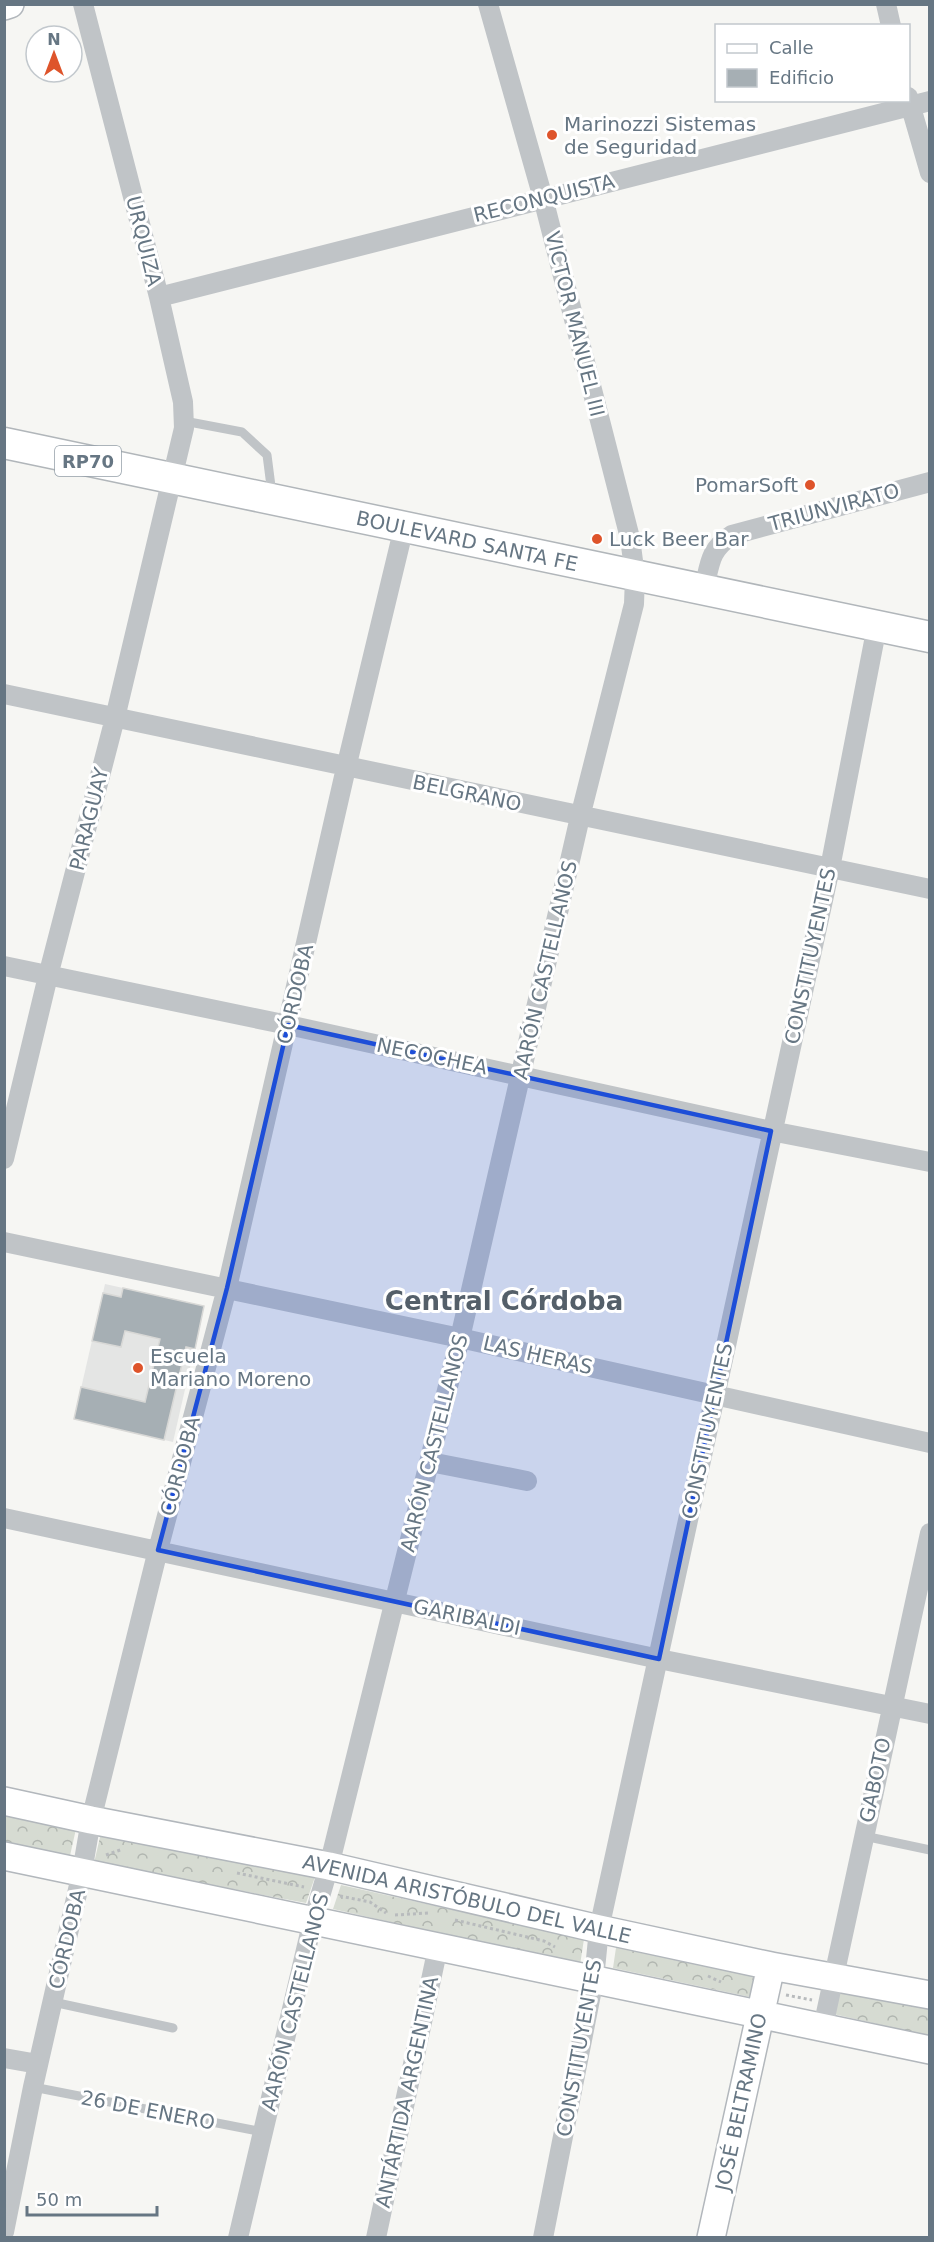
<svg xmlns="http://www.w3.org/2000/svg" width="934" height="2242" viewBox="0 0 934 2242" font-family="'DejaVu Sans',sans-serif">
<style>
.built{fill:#e4e5e4}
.forest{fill:url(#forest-crowns)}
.building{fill:#a6afb4;stroke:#d8d8d6;stroke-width:1.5}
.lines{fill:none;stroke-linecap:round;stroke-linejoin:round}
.secondary-casing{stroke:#b2b7bc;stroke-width:30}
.primary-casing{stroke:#b1b6ba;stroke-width:33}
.path{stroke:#b8bbbd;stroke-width:3;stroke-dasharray:3 3;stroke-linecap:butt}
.lane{stroke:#c0c4c7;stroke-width:9}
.street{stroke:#c0c4c7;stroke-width:20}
.secondary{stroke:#fff;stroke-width:27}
.primary{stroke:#fff;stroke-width:30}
.marked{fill:#1d4ed8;fill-opacity:0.2;stroke:#1d4ed8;stroke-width:4.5;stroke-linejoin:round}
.poi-dot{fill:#de542b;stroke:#fff;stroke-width:2}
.labels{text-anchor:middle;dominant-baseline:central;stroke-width:6;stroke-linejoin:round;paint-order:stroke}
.shield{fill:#fff;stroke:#949fa8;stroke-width:1.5}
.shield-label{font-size:18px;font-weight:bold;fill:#667683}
.poi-label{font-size:20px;fill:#667683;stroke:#fff;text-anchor:start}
.street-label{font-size:20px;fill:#667683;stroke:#fff}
.district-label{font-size:26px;font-weight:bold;fill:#545f69;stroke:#fff}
</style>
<defs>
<pattern id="forest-crowns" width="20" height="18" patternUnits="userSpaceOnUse" patternTransform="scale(1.5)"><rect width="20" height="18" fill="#d6dbd2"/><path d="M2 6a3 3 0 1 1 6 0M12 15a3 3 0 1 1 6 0" fill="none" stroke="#b1b6b0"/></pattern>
</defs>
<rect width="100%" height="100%" fill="#f6f6f3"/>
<path class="built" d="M105,1284l99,22 -31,136 -99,-23z"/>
<path class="forest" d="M5,1814l71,15 -7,31 -64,-15z
M101,1833l215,41 -10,29 -212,-40z
M341,1885l243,54 -4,26 -247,-56z
M617,1941l139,31 -1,26 -142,-30z
M837,1989l92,20v27l-100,-23z"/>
<path class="building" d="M123,1288l81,18 -9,43 -9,-2 -22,93 -90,-21 7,-32 64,15 15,-63 -35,-8 -4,16 -29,-6 11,-48 18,4z"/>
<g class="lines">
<g class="secondary-casing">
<path id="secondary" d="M4,6l6,-2
M4,1801l87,19 238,46 270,63 172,37 159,29
M4,1856l926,194
M711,2238l60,-272"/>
</g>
<g class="primary-casing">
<path id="primary" d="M4,443l926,194"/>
</g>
<path class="path" d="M106,1855l17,-6
M237,1873l67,14
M340,1896l30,6 16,11
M395,1915l33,-2
M455,1920l89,21 11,6
M708,1976l13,6
M786,1995l26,5"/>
<path class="lane" d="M184,421l58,11 25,23 5,39
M864,1836l66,14
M53,2002l120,26
M33,2087l230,45"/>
<path class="street" d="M886,4l5,22
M908,97l22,76
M159,297l771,-196
M704,589c6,-25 5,-39 28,-54l198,-53
M4,694l926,195
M4,966l284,59 483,106 159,31
M4,1159l44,-183 67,-258 69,-290 -1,-26 -24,-105 -76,-293
M4,1242l456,96 470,105
M430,1462l97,19
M4,1518l655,141 271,55
M823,2027l107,-494
M4,2058l34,6
M4,2232l29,-145 49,-215 9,-52 67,-270 69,-262 119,-520 58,-241
M238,2238l75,-318 16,-54 131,-528 120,-521 54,-213 1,-28 -5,-38 -87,-340 -55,-194
M376,2238l62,-291
M543,2238l51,-259 5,-50 231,-1061 47,-242"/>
<use href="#secondary" class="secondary"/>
<use href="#primary" class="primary"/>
</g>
<path class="marked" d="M288,1025l483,106 -112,528 -501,-109 69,-262z"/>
<g class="poi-dot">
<circle cx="552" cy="135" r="6"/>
<circle cx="810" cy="485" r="6"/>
<circle cx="597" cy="539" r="6"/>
<circle cx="138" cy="1368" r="6"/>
</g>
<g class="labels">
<rect class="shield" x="55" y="446" width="66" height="30" rx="4.5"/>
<g class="shield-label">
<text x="88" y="461">RP70</text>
</g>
<g class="poi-label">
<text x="564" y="124">Marinozzi Sistemas<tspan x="564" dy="23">de Seguridad</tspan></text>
<text x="798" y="485" text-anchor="end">PomarSoft</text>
<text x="609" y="539">Luck Beer Bar</text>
<text x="150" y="1356">Escuela<tspan x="150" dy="23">Mariano Moreno</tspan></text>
</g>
<g class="street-label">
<text transform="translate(544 198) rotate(-14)">RECONQUISTA</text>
<text transform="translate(144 241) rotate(76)">URQUIZA</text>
<text transform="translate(575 324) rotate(76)">VICTOR MANUEL III</text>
<text transform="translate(834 507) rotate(-15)">TRIUNVIRATO</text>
<text transform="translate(467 541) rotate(12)">BOULEVARD SANTA FE</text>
<text transform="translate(467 793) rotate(12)">BELGRANO</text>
<text transform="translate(89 819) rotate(-76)">PARAGUAY</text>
<text transform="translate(810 956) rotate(-78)">CONSTITUYENTES</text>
<text transform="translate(545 970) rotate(-77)">AARÓN CASTELLANOS</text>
<text transform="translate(295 994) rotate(-77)">CÓRDOBA</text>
<text transform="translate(432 1056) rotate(12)">NECOCHEA</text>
<text transform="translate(538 1355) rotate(13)">LAS HERAS</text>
<text transform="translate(707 1431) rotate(-78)">CONSTITUYENTES</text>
<text transform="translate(434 1443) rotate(-76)">AARÓN CASTELLANOS</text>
<text transform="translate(180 1466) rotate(-75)">CÓRDOBA</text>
<text transform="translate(467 1617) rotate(12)">GARIBALDI</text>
<text transform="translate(875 1780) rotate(-78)">GABOTO</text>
<text transform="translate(467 1899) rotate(13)">AVENIDA ARISTÓBULO DEL VALLE</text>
<text transform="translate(67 1939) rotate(-77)">CÓRDOBA</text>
<text transform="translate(295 2002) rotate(-76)">AARÓN CASTELLANOS</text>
<text transform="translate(579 2048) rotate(-80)">CONSTITUYENTES</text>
<text transform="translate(407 2092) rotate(-78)">ANTÁRTIDA ARGENTINA</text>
<text transform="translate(741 2102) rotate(-78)">JOSÉ BELTRAMINO</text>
<text transform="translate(148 2110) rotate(11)">26 DE ENERO</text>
</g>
<g class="district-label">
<text x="504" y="1301">Central Córdoba</text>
</g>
</g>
<rect width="934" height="2242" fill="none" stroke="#667683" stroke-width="12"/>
<rect x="715" y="24" width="195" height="78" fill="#ffffff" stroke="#c2c8cd" stroke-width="1.5"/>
<rect x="727" y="44" width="30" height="9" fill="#ffffff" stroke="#c2c8cd" stroke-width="1.5"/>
<text x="769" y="54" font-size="18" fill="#667683">Calle</text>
<rect x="727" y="69" width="30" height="18" fill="#a6afb4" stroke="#c2c8cd" stroke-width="1.5"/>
<text x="769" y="84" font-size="18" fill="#667683">Edificio</text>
<g transform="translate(54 54)"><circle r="28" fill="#ffffff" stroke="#c2c8cd" stroke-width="1.5"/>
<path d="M0-4.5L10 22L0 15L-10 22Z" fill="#de542b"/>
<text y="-9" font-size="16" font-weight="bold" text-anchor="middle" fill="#667683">N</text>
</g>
<path d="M27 2206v9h130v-9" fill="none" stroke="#667683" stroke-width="3"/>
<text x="36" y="2206" font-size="18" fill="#667683" stroke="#ffffff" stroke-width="4.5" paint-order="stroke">50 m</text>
</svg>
